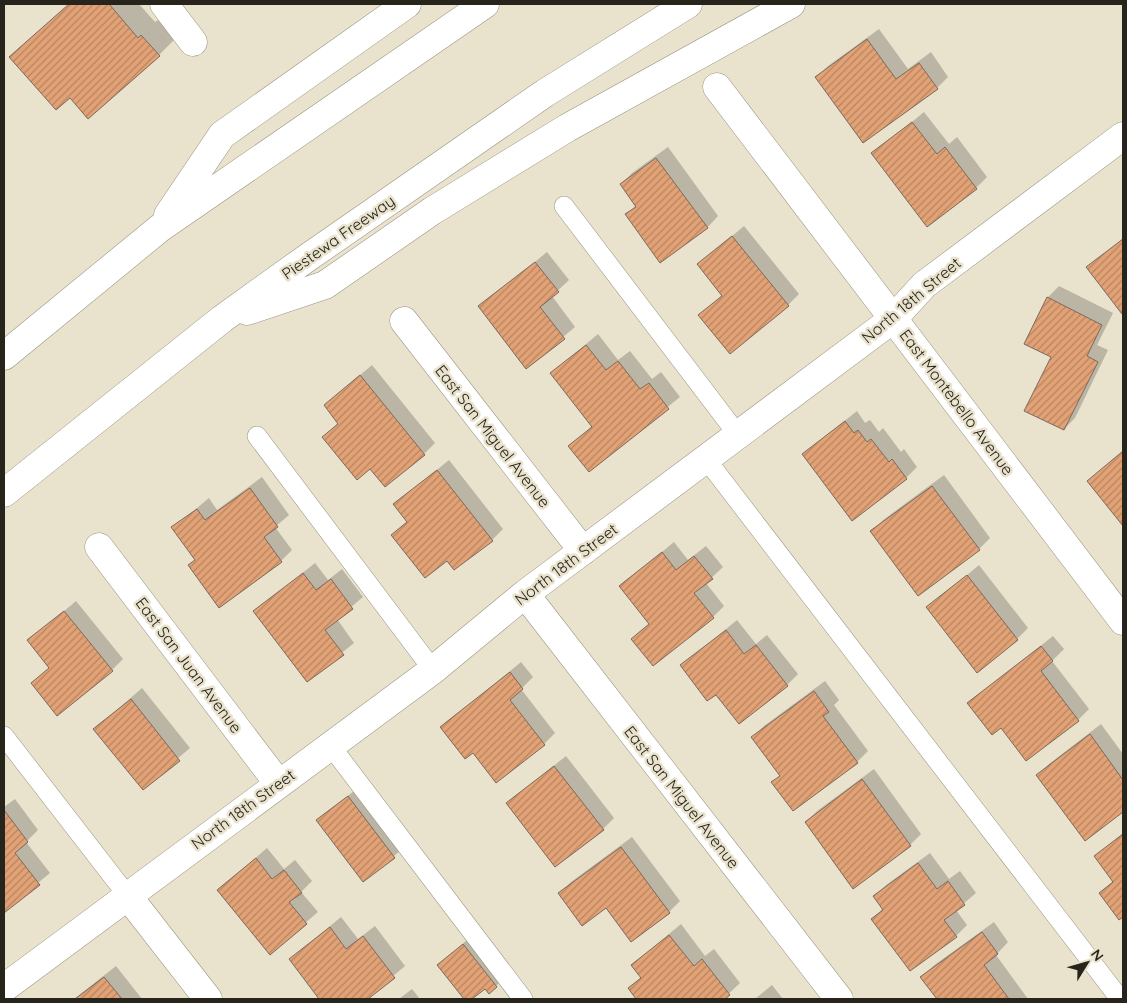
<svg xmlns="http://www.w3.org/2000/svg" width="1127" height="1003" viewBox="0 0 1127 1003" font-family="Quicksand,sans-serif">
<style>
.shadow{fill:#0003}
.building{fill:url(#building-hatch);stroke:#7c695d}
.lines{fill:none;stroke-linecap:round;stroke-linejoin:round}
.service-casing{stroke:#99937f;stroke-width:20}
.minor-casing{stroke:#99937f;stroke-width:29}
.motorway-casing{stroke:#99937f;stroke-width:29}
.service{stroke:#fff;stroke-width:19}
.minor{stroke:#fff;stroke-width:28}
.motorway{stroke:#fff;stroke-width:28}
.labels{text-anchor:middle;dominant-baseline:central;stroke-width:5;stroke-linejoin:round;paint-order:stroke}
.street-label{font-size:16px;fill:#27241c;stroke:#e9e3cd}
</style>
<defs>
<pattern id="building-hatch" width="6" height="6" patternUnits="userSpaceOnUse" patternTransform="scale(1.25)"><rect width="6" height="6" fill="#e2a276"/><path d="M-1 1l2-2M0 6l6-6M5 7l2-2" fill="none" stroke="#b78460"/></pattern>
</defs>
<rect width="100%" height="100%" fill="#e9e3cd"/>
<path class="shadow" d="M69,4h70l16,18 3,-2 17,19 -16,16 -89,41 -59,-39z
M879,29l29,40 23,-17 17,25 -11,11 -120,-11 11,-11z
M924,112l25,32 8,-7 30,40 -11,11 -103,-34z
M668,147l50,69 -11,12 -80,-14 9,-9 -15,-21 11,-11z
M744,226l55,68 -11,11 -88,10 23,-21 -24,-30z
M1123,238v74l-1,1 -34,-45z
M547,252l22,28 -17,16 23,31 -48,40 -47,-60z
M1059,286l54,27 -16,32 11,5 -33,68 -11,11 -12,-72 -26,-14 22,-46z
M598,334l20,26 12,-9 22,28 9,-7 19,25 -91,73 -19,-24 23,-21 -41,-52z
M372,365l63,78 -11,11 -54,13 -47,-30 16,-15 -14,-17z
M857,411l8,12 5,-3 9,12 4,-4 18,24 3,-3 13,18 -11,11 -54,41 -49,-65z
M1123,451v73l-35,-43z
M449,460l54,69 -11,11 -45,19 -54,-24 15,-14 -13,-17z
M944,475l46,63 -11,11 -107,-18 11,-11z
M262,477l27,38 -14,12 17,23 -11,11 -91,4 6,-6 -23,-31 36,-30 8,12z
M674,542l14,18 18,-14 17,21 -17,16 18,23 -11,11 -80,22 17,-16 -29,-37z
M315,563l13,17 14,-11 21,28 -26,22 17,24 -47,38 -52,-70z
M979,565l49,63 -11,11 -89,-31z
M76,601l47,58 -11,11 -80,13 18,-16 -21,-26z
M737,620l19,24 11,-9 31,39 -11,11 -71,8 -35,-27z
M1053,636l11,13 -12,12 37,48 -11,11 -77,6 -32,-23z
M521,662l12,15 -12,12 34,44 -11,11 -71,7 -31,-24z
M825,681l14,19 -5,5 34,46 -11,11 -84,20 8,-8 -28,-36 11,-12z
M142,688l48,60 -47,40 -48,-59z
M1101,724l22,30v57l-38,28 -47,-64 11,-11z
M566,756l48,62 -11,11 -96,-26z
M874,769l47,65 -11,11 -104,-23 11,-11z
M360,786l46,60 -42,35 -46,-61z
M15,799l23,31 -12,12 24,31 -46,38v-104z
M1123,833v82l-4,3 -18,-25 12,-12 -18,-25z
M632,837l48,64 -11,11 -109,-19 11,-11z
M267,848l17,21 11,-9 17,21 -11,11 17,20 -48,41 -52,-63z
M930,853l19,26 11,-8 16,22 -20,17 11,15 -11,11 -83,-17 10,-11 -8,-12 11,-11z
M341,917l17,22 17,-13 30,40 -39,33h-45l-31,-40z
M994,922l14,20 -12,13 32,44h-90l-16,-22 11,-11z
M681,924l24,32 9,-7 26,34 -17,16h-85l-9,-11 13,-12 -10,-11z
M474,934l33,41 -11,11 -11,1 -15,12h-4l-28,-34z
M116,966l26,33h-68z
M772,985l11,14h-28z
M412,989l8,10h-21z"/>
<path class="building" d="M69,4h40l29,34 3,-3 19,21 -72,63 -18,-21 -14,12 -47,-53z
M867,39l29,40 23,-16 19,26 -75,54 -48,-66z
M912,122l25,32 8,-7 32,42 -50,38 -56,-74z
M656,158l52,70 -48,35 -35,-49 11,-7 -16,-23z
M732,236l57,70 -59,48 -32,-39 24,-19 -25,-32z
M1123,239v74l-1,1 -36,-47z
M535,262l24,30 -19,15 25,32 -39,30 -48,-63z
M1047,297l55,28 -15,31 11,6 -34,68 -40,-19 27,-54 -27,-13z
M586,345l20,25 12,-9 22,28 9,-6 20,26 -80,63 -21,-26 24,-19 -42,-54z
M360,375l65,80 -40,32 -15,-18 -13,11 -35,-43 16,-13 -14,-19z
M845,421l9,12 4,-3 9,12 4,-3 18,23 3,-3 15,20 -55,42 -50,-67z
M1123,451v75l-36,-45z
M437,470l56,71 -39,29 -7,-9 -22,17 -34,-43 16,-13 -14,-18z
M932,486l48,64 -62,46 -48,-65z
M250,488l28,39 -14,10 18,25 -63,46 -31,-43 7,-5 -24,-33 26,-18 8,11z
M662,552l14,18 18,-14 19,23 -19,14 20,25 -61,48 -22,-27 18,-15 -30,-38z
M303,573l13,17 15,-11 22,30 -28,21 19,25 -37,27 -54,-71z
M967,575l51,65 -41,33 -51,-66z
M64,611l49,60 -56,45 -26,-33 18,-15 -22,-28z
M726,630l18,24 12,-9 32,41 -49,38 -23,-29 -9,6 -27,-36z
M1041,646l12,15 -12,10 38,50 -53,40 -25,-33 -9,7 -25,-32z
M510,672l13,17 -13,11 35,45 -49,38 -23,-30 -8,6 -25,-32z
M814,691l15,21 -6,4 35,47 -65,48 -22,-29 9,-6 -29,-39z
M131,699l49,62 -37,29 -50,-61z
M1090,734l33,46v32l-38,29 -49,-66z
M554,766l50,64 -49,37 -49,-64z
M862,779l49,67 -58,43 -48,-67z
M348,796l47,62 -32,24 -47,-62z
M4,810l24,32 -13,11 25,32 -36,28z
M1123,834v83l-4,3 -20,-27 14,-11 -19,-26z
M621,847l49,66 -39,29 -25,-34 -24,18 -24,-33z
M256,858l16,21 12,-9 18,23 -13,9 18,22 -37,31 -53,-65z
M918,863l19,26 11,-8 17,24 -21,15 13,17 -47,34 -39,-52 12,-9 -10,-14z
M330,927l16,22 17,-13 32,42 -27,21h-49l-30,-40z
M982,932l16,22 -14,11 25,34h-72l-17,-22z
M669,935l25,31 8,-7 28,36 -5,4h-89l-8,-11 13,-10 -10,-13z
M463,944l34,43 -8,7 -4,-5 -13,10h-8l-27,-34z
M104,977l18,22h-47z"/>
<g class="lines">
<g class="service-casing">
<path id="service" d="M564,206l174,229
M257,436l176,234
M706,459l414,540
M4,736l123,159
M330,745l193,254"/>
</g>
<g class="minor-casing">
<path id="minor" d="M164,4l29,38
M717,87l406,534
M404,321l179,230
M99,547l179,236
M525,594l314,405
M127,895l81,104
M4,988l429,-318 92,-76 368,-275 31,-34 199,-149"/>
</g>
<g class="motorway-casing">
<path id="motorway" d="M168,215l54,-80 185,-131
M247,311l78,-26 107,-74 135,-83 224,-124
M4,356l156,-128 325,-224
M4,493l218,-174 85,-61 238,-165 143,-89"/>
</g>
<use href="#service" class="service"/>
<use href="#minor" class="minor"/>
<use href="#motorway" class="motorway"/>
</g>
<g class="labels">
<g class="street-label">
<text transform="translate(338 237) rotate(-35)">Piestewa Freeway</text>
<text transform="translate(911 300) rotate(-40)">North 18th Street</text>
<text transform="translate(957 402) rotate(53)">East Montebello Avenue</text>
<text transform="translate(493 436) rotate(52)">East San Miguel Avenue</text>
<text transform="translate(566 564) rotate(-37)">North 18th Street</text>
<text transform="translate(189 665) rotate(53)">East San Juan Avenue</text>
<text transform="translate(682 797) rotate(52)">East San Miguel Avenue</text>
<text transform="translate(243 809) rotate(-36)">North 18th Street</text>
</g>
</g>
<rect width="1127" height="1003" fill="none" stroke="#27241c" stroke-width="10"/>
<g transform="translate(1087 963) rotate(53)" stroke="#e9e3cd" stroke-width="4" paint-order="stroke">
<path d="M0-4L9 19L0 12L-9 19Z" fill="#27241c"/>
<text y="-8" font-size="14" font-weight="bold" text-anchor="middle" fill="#27241c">N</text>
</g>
</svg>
